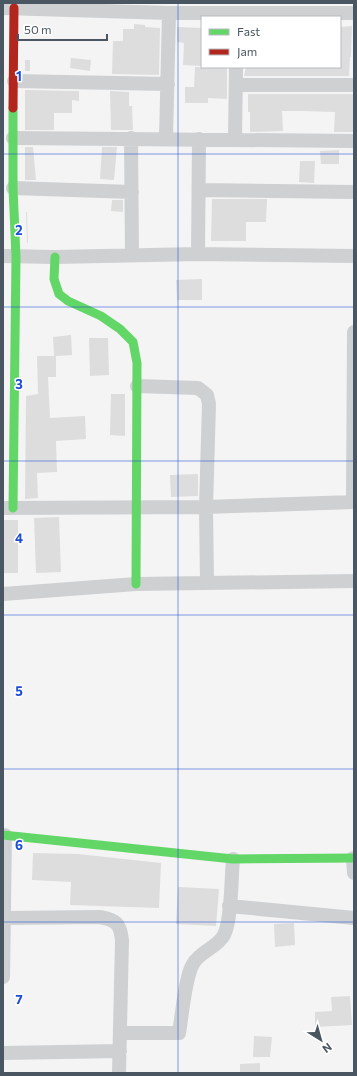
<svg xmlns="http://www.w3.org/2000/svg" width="357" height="1076" viewBox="0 0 357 1076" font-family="Commissioner,sans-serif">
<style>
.building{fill:#ddddde}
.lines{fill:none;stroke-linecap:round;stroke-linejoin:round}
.street{stroke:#ced0d2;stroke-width:14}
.fast{stroke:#63d668;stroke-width:9}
.jam{stroke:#b3261e;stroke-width:9}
.grid{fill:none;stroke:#1d4ed8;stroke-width:1;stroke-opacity:0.55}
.grid-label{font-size:13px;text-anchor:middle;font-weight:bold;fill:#1d4ed8;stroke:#fff;stroke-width:3;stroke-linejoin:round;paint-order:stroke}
</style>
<rect width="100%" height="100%" fill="#f4f4f4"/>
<path class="building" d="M134,24l11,1v2l15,1 -1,47 -47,-1 1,-33h10v-12h11z
M352,26l-1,31h-1l-1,19h-105l2,-9h94v-40z
M177,27l25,1v38l-19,-1 1,-22 -7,-1z
M71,58l20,2 -1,11 -20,-3z
M25,60h5v11h-5z
M195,67l32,1v31l-19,-1v5h-23v-16h9z
M25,90l54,1v10l-7,-1v13h-18v17h-29z
M110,91l19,1v14h3l1,24h-22z
M248,94h106l-1,38h-19l1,-20 -33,-1h-20l1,20 -33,1v-20h-2z
M25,147h8l3,33h-11z
M102,147h15l-3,33 -14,-1z
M339,150v14h-18l-1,-13z
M300,161h15l-1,22 -15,-1z
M212,199h55l-1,23h-20v19h-35z
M112,200h11v12l-12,-1z
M26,212h1l1,31h-1z
M202,279v21h-25l-1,-20z
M71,335l1,20 -16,1v21h-8l2,41 35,-2 1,23 -30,2 1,31 -20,1 1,25 -13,1 1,-103 12,-2 -1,-38h17l-1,-19z
M89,338h19l1,37 -19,1z
M111,394h14v42l-15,-1z
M198,474v22l-27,1 -1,-22z
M59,517l2,55 -25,1 -2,-55z
M3,520h15v53h-15z
M33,853l45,1 83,9 -2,45 -89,-3 1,-23 -39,-2z
M178,887l41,2 -3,37 -40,-2z
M294,923l1,22 -20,2 -1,-23z
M350,996l2,29 -37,2v-15l17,-1 -1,-14z
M254,1036l18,1 -2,20h-17z
M260,1063v10h-20v-9z"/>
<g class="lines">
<path class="street" d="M3,8l166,5h185
M14,81l154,3
M236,85h118
M13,138l341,3
M131,138l1,117
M166,139l3,-126
M235,139l1,-72
M13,188l119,4
M199,190l155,2
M198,254l1,-115
M3,256l52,1 143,-3 156,2
M137,386l61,2 9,7 2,9 -3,103 1,76
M353,502l1,-170
M3,508l203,-1 148,-5
M3,594l133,-10 218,-3
M353,858l1,15
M229,906l125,12
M4,918l96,-1c17,3 20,7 22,23l-3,133
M3,977l2,-142
M120,1033h59c3,-17 6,-56 14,-69 7,-13 24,-16 31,-29 8,-16 7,-57 9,-76
M3,1053l117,-2"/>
<path class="fast" d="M55,257l-1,22 5,15 9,7 33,15 19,13 13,13 4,21 -1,221
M13,508l3,-251 -3,-69v-80
M3,835l230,24 121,-1"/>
<path class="jam" d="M13,108l1,-100"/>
</g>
<path class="grid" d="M178,3v1070M3,154h351M3,307h351M3,461h351M3,615h351M3,769h351M3,922h351"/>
<g class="grid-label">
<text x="19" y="81">1</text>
<text x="19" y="235">2</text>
<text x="19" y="389">3</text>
<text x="19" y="543">4</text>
<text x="19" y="696">5</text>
<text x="19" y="850">6</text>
<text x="19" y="1004">7</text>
</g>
<rect width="357" height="1076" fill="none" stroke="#4a5661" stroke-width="8"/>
<rect x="201" y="16" width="140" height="52" fill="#ffffff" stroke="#b7bbc0"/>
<rect x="209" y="29" width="20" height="6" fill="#63d668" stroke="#b7bbc0"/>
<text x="237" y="36" font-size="12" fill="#4a5661">Fast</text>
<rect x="209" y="49" width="20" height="6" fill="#b3261e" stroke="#b7bbc0"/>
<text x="237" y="56" font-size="12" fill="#4a5661">Jam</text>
<g transform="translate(321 1040) rotate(143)" stroke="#ffffff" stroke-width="3" paint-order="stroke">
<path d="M0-3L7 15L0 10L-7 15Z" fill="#4a5661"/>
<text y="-6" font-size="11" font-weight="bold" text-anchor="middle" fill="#4a5661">N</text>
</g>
<path d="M18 34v6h89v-6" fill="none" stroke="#4a5661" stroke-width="2"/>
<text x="24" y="34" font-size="12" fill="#4a5661" stroke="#ffffff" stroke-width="3" paint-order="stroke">50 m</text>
</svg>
